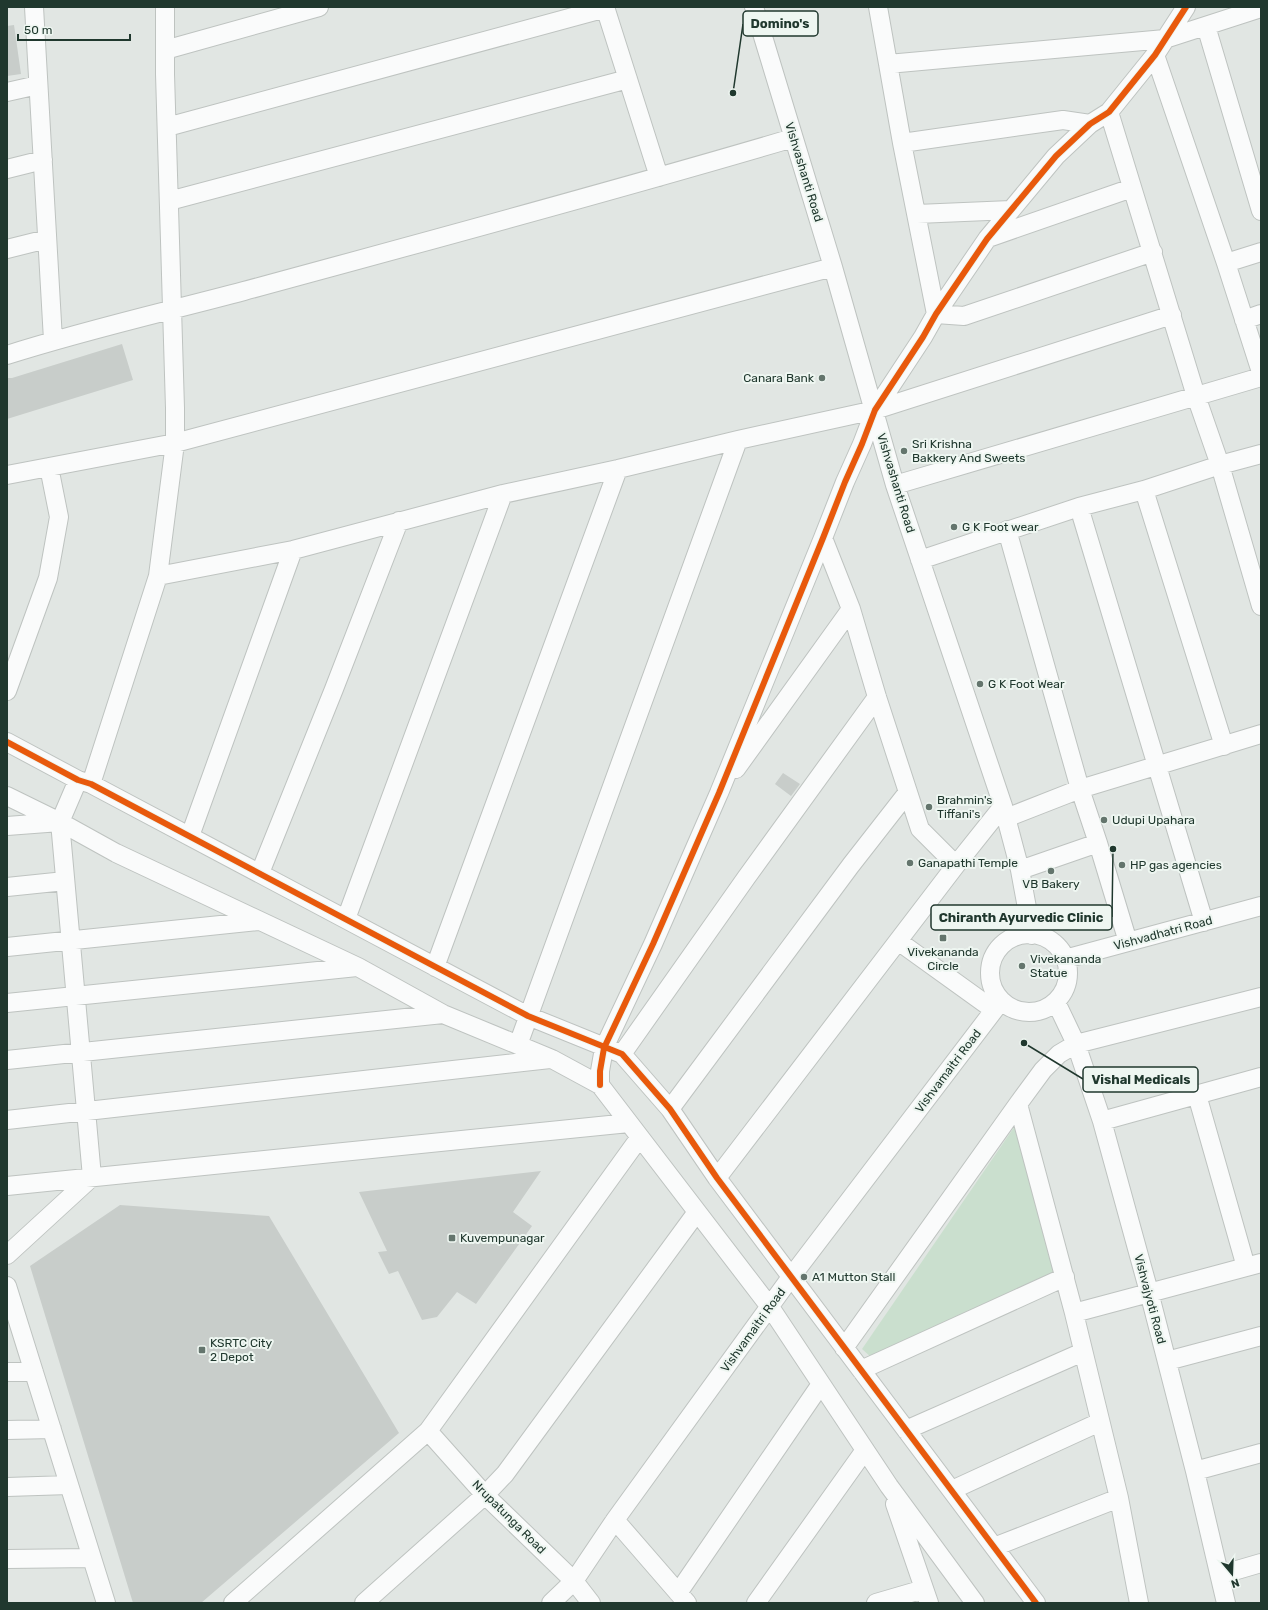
<svg xmlns="http://www.w3.org/2000/svg" width="1268" height="1610" viewBox="0 0 1268 1610" font-family="Rubik,sans-serif">
<style>
.green{fill:#cadfce}
.building{fill:#c8cdca}
.lines{fill:none;stroke-linecap:round;stroke-linejoin:round}
.minor-casing{stroke:#bec3c0;stroke-width:20}
.minor{stroke:#fafbfb;stroke-width:18}
.cycleway-casing{stroke:#eef6f1;stroke-width:8}
.cycleway{stroke:#e8590c;stroke-width:6}
.poi-dot{fill:#64756d;stroke:#eef6f1;stroke-width:1.5}
.labels{text-anchor:middle;dominant-baseline:central;stroke-width:4;stroke-linejoin:round;paint-order:stroke}
.street-label{font-size:12px;fill:#20382e;stroke:#eef6f1}
.poi-label{font-size:12px;fill:#20382e;stroke:#eef6f1;text-anchor:start}
.leader{fill:none;stroke:#20382e;stroke-width:1.5}
.callout-dot{fill:#20382e;stroke:#eef6f1;stroke-width:1.5}
.callout{fill:#eef6f1;stroke:#20382e;stroke-width:1.5}
.callout-label{font-size:13px;text-anchor:middle;font-weight:bold;fill:#20382e}
</style>
<rect width="100%" height="100%" fill="#e1e6e3"/>
<path class="green" d="M1017,1123l37,152 -182,83 -10,-9z"/>
<path class="building" d="M14,25l7,49 -14,2v-50z
M122,344l11,36 -126,39v-41h5z
M783,773l17,11 -9,12 -16,-12z
M541,1171l-28,41 19,14 -56,78 -19,-12 -20,25 -15,3 -24,-49 -9,3 -11,-22 9,-1 -28,-59z
M120,1205l149,11 130,217 -198,170h-68l-103,-337z"/>
<g class="lines">
<g class="minor-casing">
<path id="minor" d="M34,7l19,333
M605,7l54,170
M754,7l79,260 62,218 108,321 17,64 12,65
M878,7l24,136 34,171 28,2 189,-64
M1206,26l55,185
M165,50l154,-43
M1155,55l71,208 35,109
M888,64l277,-25 96,-31
M7,92l31,-7
M1109,112l87,284 24,69 41,141
M167,127l439,-119
M902,143l161,-23 27,4
M7,169l36,-9
M169,201l459,-122
M917,214l94,-4
M988,238l144,-50
M7,249l40,-10
M1226,263l35,-11
M1244,320l17,-6
M7,355c78,-25 158,-43 237,-64 183,-50 367,-99 549,-153
M7,475l168,-32 658,-176
M895,485l366,-108
M1144,490l80,256
M1079,507l125,415
M1007,530l73,259 18,54 30,99
M823,538l28,71 26,88 43,132 36,36
M920,560l159,-53 65,-17 76,-25 41,-11
M158,576l135,-26 210,-56 115,-25 120,-29 137,-30 297,-95
M7,691l41,-113 11,-61 -10,-50
M7,742l71,38 13,4 437,232 94,38 48,55 47,69 319,425
M736,769l115,-160
M91,784l67,-208 17,-133v-35l-10,-334v-67
M7,796l53,26 56,31 242,114 85,47 109,45 48,26 170,222 119,179 86,117
M1006,818l74,-29 181,-55
M60,822l18,-42
M7,826l53,-4 32,355 -85,78
M190,836l103,-286
M1020,870l78,-27
M260,873l74,-184 65,-168
M7,887l58,-6
M346,919l157,-425
M990 973a39 39 0 1 1 78 0a39 39 0 1 1-78 0Z
M898,941l96,69
M7,947l252,-26
M1065,959l196,-53
M435,967l183,-498
M1056,1002l20,42 26,77 47,171 46,179 31,132
M7,1003l350,-36
M518,1045l220,-605
M622,1054l124,-176 131,-181
M7,1060l436,-46
M600,1085v-14l4,-23 49,-104 66,-151 104,-255 22,-56 17,-38 13,-34 48,-73 13,-23 51,-75 69,-83 34,-32 19,-12 46,-57 31,-48
M1197,1095l49,172
M1018,1104l56,209 45,185 20,105
M670,1109l181,-244 57,-73
M7,1120l543,-61
M1102,1121l159,-44
M717,1178l239,-313 47,-59
M7,1186l622,-63
M7,1286l99,317
M1074,1313l187,-50
M844,1348l174,-244 25,-34 16,-16 17,-10 185,-47
M1167,1361l94,-25
M861,1370l204,-93
M7,1372h27
M7,1430l45,-1
M906,1430l177,-78
M428,1431l57,64 89,86 17,22
M1195,1471l66,-18
M7,1487l62,-2
M952,1490l148,-68
M895,1504l34,99
M615,1520l72,83
M994,1547l125,-49
M7,1559l85,-1
M1220,1575l41,-12
M678,1593l143,-209
M233,1603l195,-172 212,-294
M364,1603l121,-108 20,-21 192,-262
M551,1603l23,-22 41,-61 176,-243 210,-276
M756,1603l109,-153
M876,1603l48,-14"/>
</g>
<use href="#minor" class="minor"/>
<g class="cycleway-casing">
<path id="cycleway" d="M7,742l71,38 13,4 437,232 94,38 48,55 47,69 319,425
M600,1085v-14l4,-23 49,-104 66,-151 104,-255 22,-56 17,-38 13,-34 48,-73 13,-23 51,-75 69,-83 34,-32 19,-12 46,-57 31,-48"/>
</g>
<use href="#cycleway" class="cycleway"/>
</g>
<g class="poi-dot">
<circle cx="822" cy="378" r="4"/>
<circle cx="904" cy="451" r="4"/>
<circle cx="954" cy="527" r="4"/>
<circle cx="980" cy="684" r="4"/>
<circle cx="929" cy="807" r="4"/>
<circle cx="1104" cy="820" r="4"/>
<circle cx="910" cy="863" r="4"/>
<circle cx="1122" cy="865" r="4"/>
<circle cx="1051" cy="871" r="4"/>
<rect x="939" y="934" width="8" height="8" rx="2"/>
<circle cx="1022" cy="966" r="4"/>
<rect x="448" y="1234" width="8" height="8" rx="2"/>
<circle cx="804" cy="1277" r="4"/>
<rect x="198" y="1346" width="8" height="8" rx="2"/>
</g>
<g class="labels">
<g class="street-label">
<text transform="translate(804 172) rotate(73)">Vishvashanti Road</text>
<text transform="translate(896 483) rotate(73)">Vishvashanti Road</text>
<text transform="translate(1163 933) rotate(-15)">Vishvadhatri Road</text>
<text transform="translate(948 1071) rotate(-53)">Vishvamaitri Road</text>
<text transform="translate(1150 1299) rotate(75)">Vishvajyoti Road</text>
<text transform="translate(753 1330) rotate(-54)">Vishvamaitri Road</text>
<text transform="translate(509 1517) rotate(45)">Nrupatunga Road</text>
</g>
<g class="poi-label">
<text x="814" y="378" text-anchor="end">Canara Bank</text>
<text x="912" y="444">Sri Krishna<tspan x="912" dy="14">Bakkery And Sweets</tspan></text>
<text x="962" y="527">G K Foot wear</text>
<text x="988" y="684">G K Foot Wear</text>
<text x="937" y="800">Brahmin's<tspan x="937" dy="14">Tiffani's</tspan></text>
<text x="1112" y="820">Udupi Upahara</text>
<text x="918" y="863">Ganapathi Temple</text>
<text x="1130" y="865">HP gas agencies</text>
<text x="1051" y="884" text-anchor="middle">VB Bakery</text>
<text x="943" y="952" text-anchor="middle">Vivekananda<tspan x="943" dy="14">Circle</tspan></text>
<text x="1030" y="959">Vivekananda<tspan x="1030" dy="14">Statue</tspan></text>
<text x="460" y="1238">Kuvempunagar</text>
<text x="812" y="1277">A1 Mutton Stall</text>
<text x="210" y="1343">KSRTC City<tspan x="210" dy="14">2 Depot</tspan></text>
</g>
</g>
<path class="leader" d="M733 93L743 24M1113 849L1112 917M1024 1043L1083 1079"/>
<g class="callout-dot">
<circle cx="733" cy="93" r="4"/>
<circle cx="1113" cy="849" r="4"/>
<circle cx="1024" cy="1043" r="4"/>
</g>
<g class="callout">
<rect x="743" y="11" width="75" height="25" rx="4"/>
<rect x="931" y="905" width="181" height="25" rx="4"/>
<rect x="1083" y="1067" width="115" height="25" rx="4"/>
</g>
<g class="callout-label">
<text x="780" y="28">Domino's</text>
<text x="1021" y="922">Chiranth Ayurvedic Clinic</text>
<text x="1141" y="1084">Vishal Medicals</text>
</g>
<rect width="1268" height="1610" fill="none" stroke="#20382e" stroke-width="16"/>
<g transform="translate(1232 1574) rotate(161)" stroke="#eef6f1" stroke-width="3" paint-order="stroke">
<path d="M0-3L7 15L0 10L-7 15Z" fill="#20382e"/>
<text y="-6" font-size="11" font-weight="bold" text-anchor="middle" fill="#20382e">N</text>
</g>
<path d="M18 34v6h112v-6" fill="none" stroke="#20382e" stroke-width="2"/>
<text x="24" y="34" font-size="12" fill="#20382e" stroke="#eef6f1" stroke-width="3" paint-order="stroke">50 m</text>
</svg>
